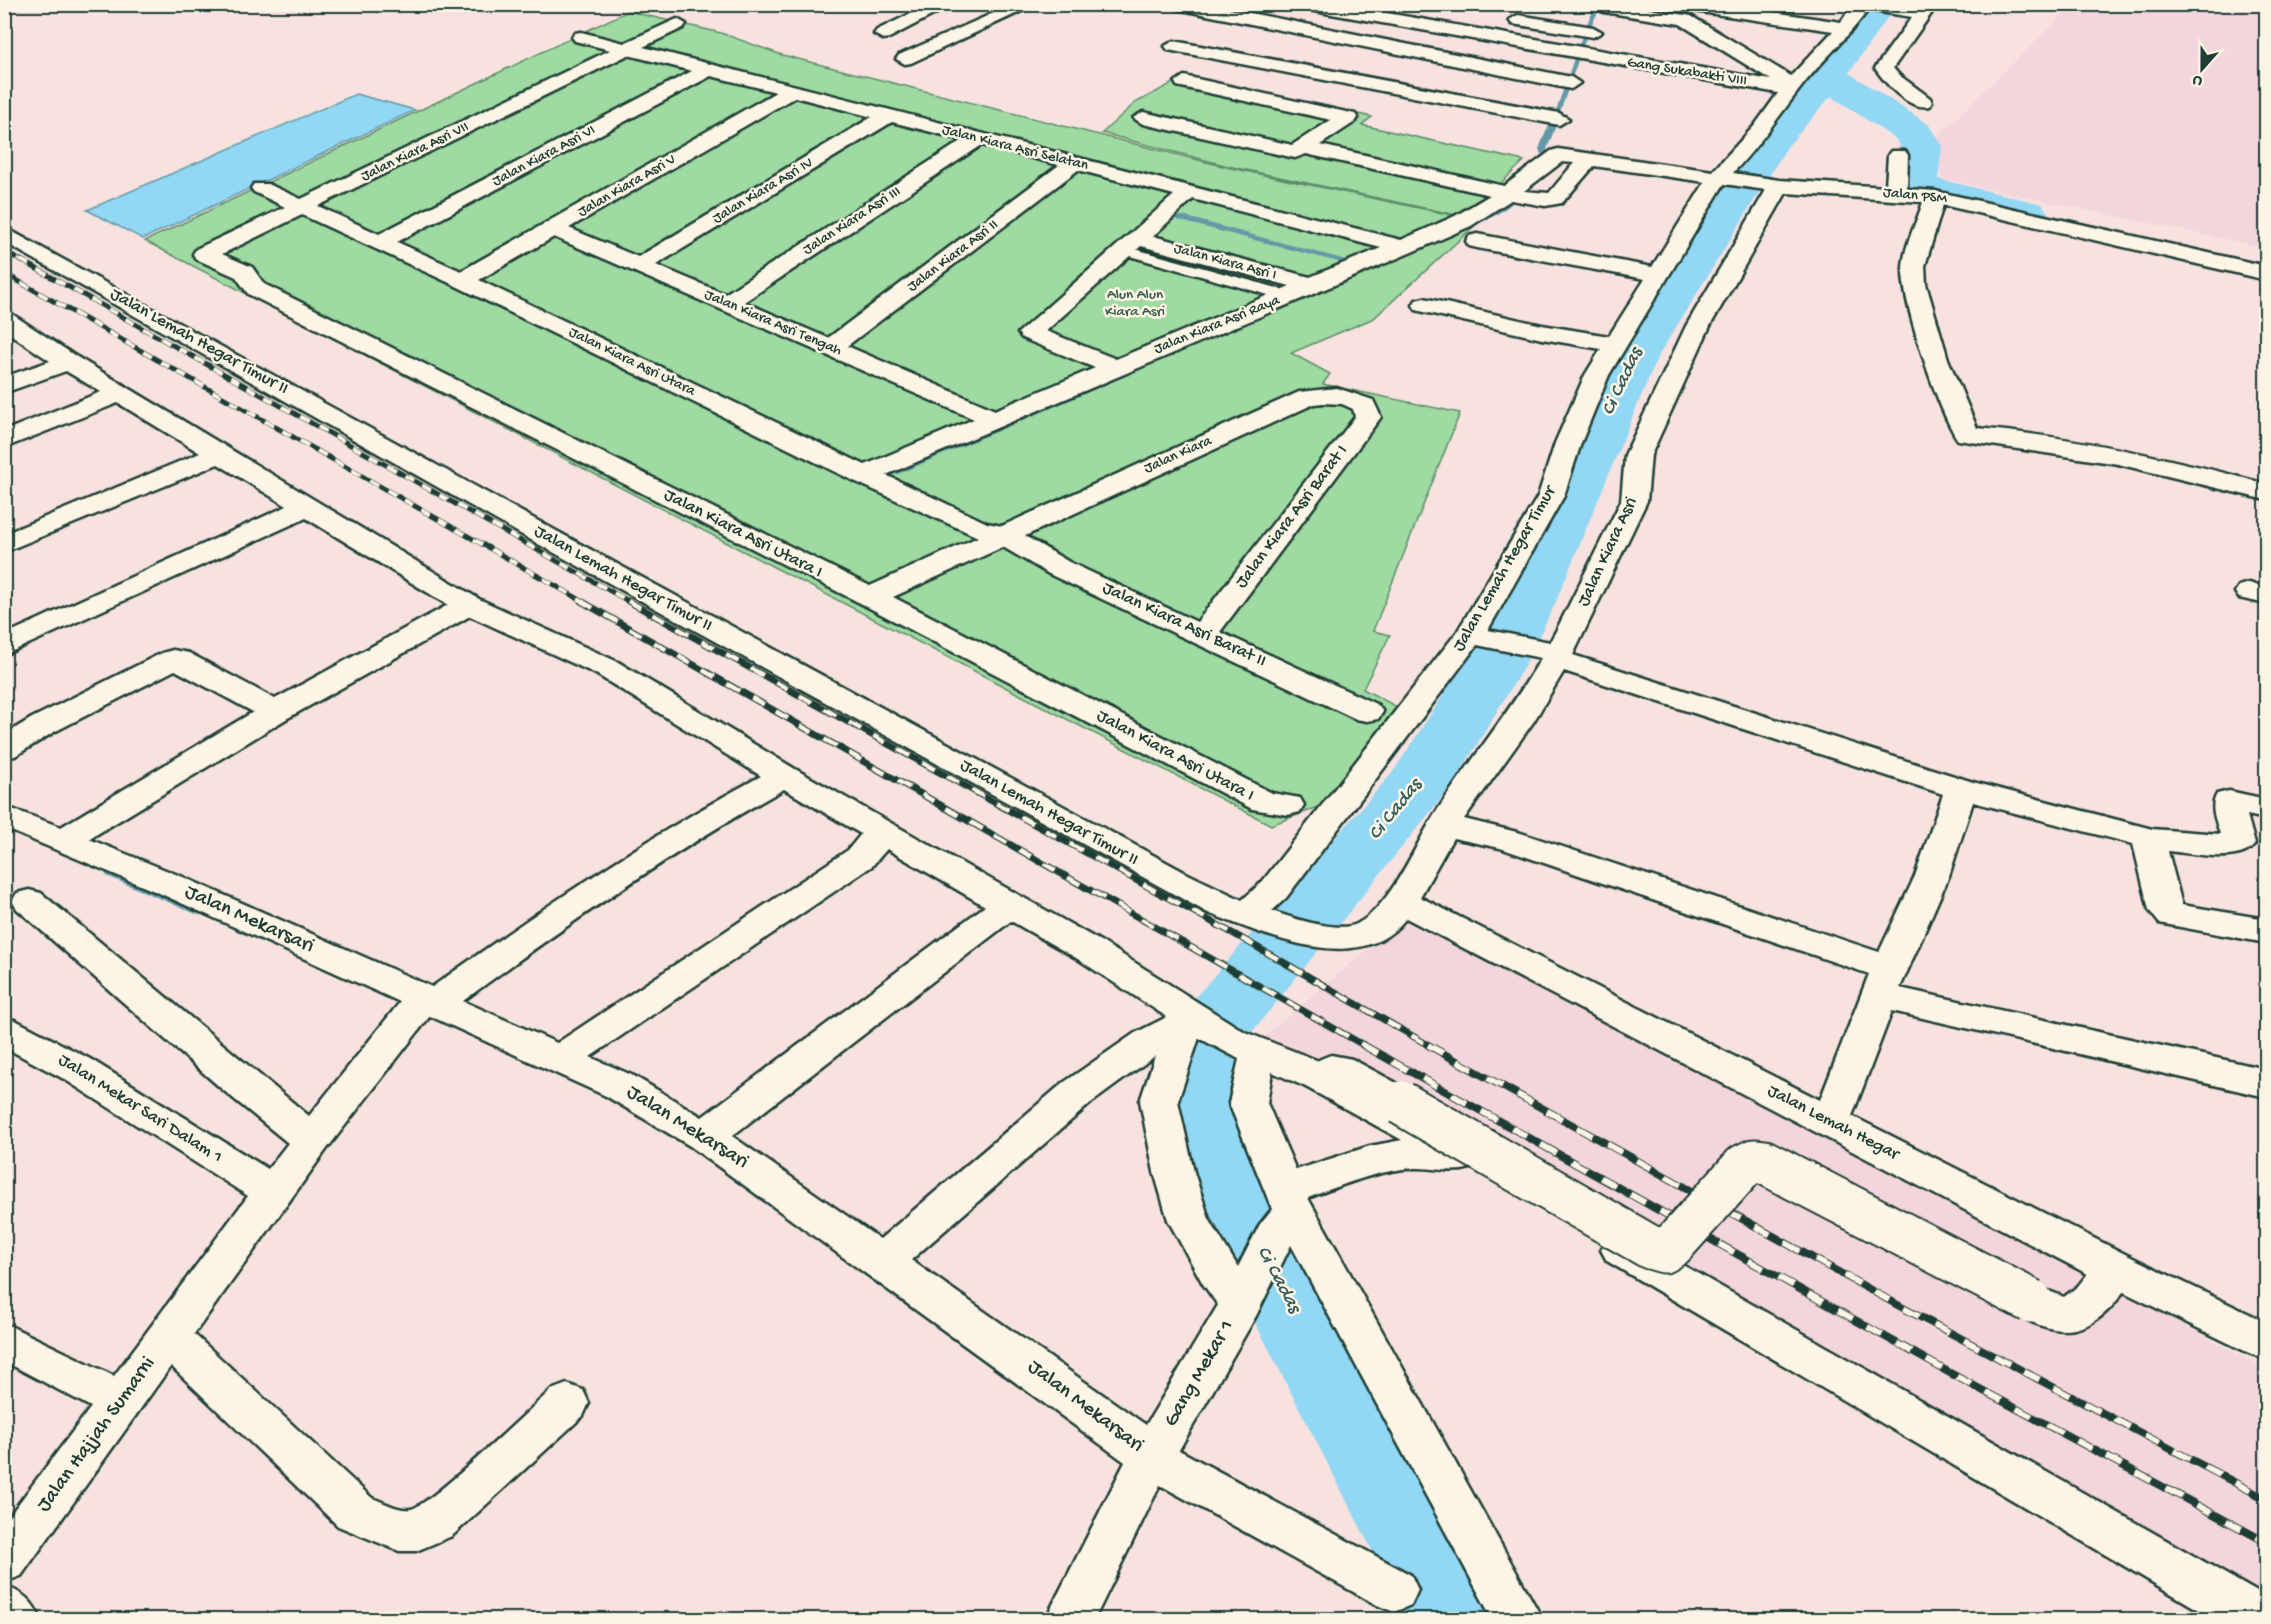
<svg xmlns="http://www.w3.org/2000/svg" width="2271" height="1624" viewBox="0 0 2271 1624" font-family="'Gochi Hand',sans-serif">
<style>
.built{fill:#f3d5dc}
.green{fill:#9edaa1;stroke:#5e8c6a;stroke-width:1.5}
.water{fill:#92d7f3;stroke:#6499a7;stroke-width:1.5}
.lines{fill:none;stroke-linecap:round;stroke-linejoin:round}
.stream{fill:#6499a7;fill-rule:evenodd}
.river{fill:#92d7f3;fill-rule:evenodd}
.service-casing{stroke:#1f3d34;stroke-width:5}
.pedestrian-casing{stroke:#1f3d34;stroke-width:5}
.minor-casing{stroke:#1f3d34;stroke-width:5}
.service{fill:#fcf5e5;fill-rule:evenodd}
.pedestrian{fill:#fcf5e5;fill-rule:evenodd}
.minor{fill:#fcf5e5;fill-rule:evenodd}
.rail-far3-casing{stroke:#1f3d34;stroke-width:4.5}
.rail-far2-casing{stroke:#1f3d34;stroke-width:5}
.rail-far1-casing{stroke:#1f3d34;stroke-width:7}
.rail-casing{stroke:#1f3d34;stroke-width:8}
.rail-far3{stroke:#fcf5e5;stroke-width:3;stroke-dasharray:8;stroke-linecap:butt}
.rail-far2{stroke:#fcf5e5;stroke-width:4;stroke-dasharray:10;stroke-linecap:butt}
.rail-far1{stroke:#fcf5e5;stroke-width:4.5;stroke-dasharray:14;stroke-linecap:butt}
.rail{stroke:#fcf5e5;stroke-width:6;stroke-dasharray:17;stroke-linecap:butt}
.pedestrian-bridge-casing{stroke:#1f3d34;stroke-width:47;stroke-linecap:butt}
.pedestrian-bridge{stroke:#fcf5e5;stroke-width:43}
.labels{text-anchor:middle;dominant-baseline:central;stroke-width:5;stroke-linejoin:round;paint-order:stroke}
.far-street-label{font-size:15px;fill:#1f3d34;stroke:#fcf5e5}
.far-park-label{font-size:15px;fill:#385c4a;stroke:#fcf5e5}
.street-label{font-size:18px;fill:#1f3d34;stroke:#fcf5e5}
.water-label{font-size:20px;font-style:italic;fill:#365c5a;stroke:#fcf5e5}
.near-street-label{font-size:21px;fill:#1f3d34;stroke:#fcf5e5}
</style>
<rect width="100%" height="100%" fill="#f7e2e0"/>
<filter id="ink" filterUnits="userSpaceOnUse"><feTurbulence type="fractalNoise" baseFrequency=".0167" numOctaves="2"/><feDisplacementMap in="SourceGraphic" scale="12" xChannelSelector="R" yChannelSelector="G"/><feConvolveMatrix kernelMatrix="1 2 1 2 8 2 1 2 1" color-interpolation-filters="sRGB"/></filter>
<g filter="url(#ink)">
<path class="built" d="M2073,5h193v243l-324,-69 -9,-38z
M1403,920l591,300 272,150v247l-1006,-577z"/>
<path class="green" d="M628,11l93,22 61,22 444,112 254,54 -106,97 -83,35 39,21 -7,10 137,29 -87,218 17,4 -27,54 34,18 -78,100 -48,18 -1126,-584z
M1184,77l188,40 -10,8 162,36 -30,29 -37,25 -229,-49 -126,-33 33,-30z"/>
<path class="water" d="M356,94l59,16 -272,129 -56,-29z"/>
<g class="lines">
<path class="stream" d="M16,4h14l-26,7v-4z
M1596,5l5,1 -13,26 -29,83 -5,1 30,-86z
M1553,121l4,2 -10,26 2,4 -7,2 -3,-6 10,-26z
M1519,189l7,2c-11,11 -38,33 -54,33v-4l26,-14z
M1177,216h6l174,47 -7,2 -173,-45z
M1451,231l7,2 -560,241h-6l-2,-2z
M111,869l93,39 2,3 -6,4 -4,-1 -89,-38 -2,-3z"/>
<path class="river" d="M1861,4h36l-48,69 79,51 14,22 -4,33 104,25 6,9 -6,9 -16,4 -118,-29 -13,-15 5,-36 -3,-6 -66,-44 -44,51 -130,211 -103,248 -29,59 -72,119 -214,264 31,139 228,400 15,33h-105l-222,-432 -26,-144 11,-19 222,-253 70,-107 31,-59 113,-248 148,-226 59,-65z"/>
<g class="service-casing">
<path id="service" d="M1124,246l171,47 3,3 -8,5 -171,-48 -2,-3 2,-3z"/>
</g>
<g class="pedestrian-casing">
<path id="pedestrian" d="M1331,1055l21,4 63,34 5,10 -5,10 -14,4 -14,-4 -51,-28 -16,6 -14,-4 -5,-10c7,-13 16,-17 30,-22z
M2116,1253l15,4 6,12c-20,38 -49,73 -95,57 -15,-5 -25,-11 -32,-25l6,-12 15,-5 33,13 14,-11 23,-29z"/>
</g>
<g class="minor-casing">
<path id="minor" d="M931,4h23l-65,34 -6,1 -9,-5 3,-4z
M1014,4h23l-126,59 -6,1 -9,-5 3,-4z
M1169,4h36l366,73 9,6 -9,6 -394,-80z
M1295,4h40l436,76 -91,-56 -76,-12 -9,-5 2,-3h23l71,12 100,60 42,-45 -153,-22 -8,-5h47l122,18 12,-18h43l22,4 3,-4h17l-45,64 6,7 31,23 2,4 -2,4c-21,5 -45,-23 -55,-38l37,-51 -44,-7c-21,29 -48,52 -69,80 -22,29 -42,57 -66,83l46,7 107,7 2,-32 3,-4h14l3,4 -1,34 28,2 331,75v14l-323,-75 -18,61 1,18 22,75 29,69c98,9 194,30 289,56v16l-148,-36 -160,-24c-19,-27 -56,-138 -55,-171 0,-21 14,-47 20,-67l-137,-9 -76,133 -59,129 -4,46 -74,154 400,127 179,47 68,5c-4,-14 -11,-27 -3,-40l12,-3 37,8v20l-19,-4 8,29c-14,21 -64,9 -87,7l14,54 84,14v24l-107,-20 -10,-13 -16,-66 -160,-42 -24,74 -49,112 366,81v28l-374,-86 -40,105 279,141 135,65v37l-15,-5 -150,-73 -695,-363c-45,61 -142,16 -198,-5l-668,-368 -536,-303v-15l556,306 626,340 56,27 20,-18 195,-250 81,-136 17,-53 30,-68 16,-26 -59,-10 -118,-27 -8,-2 -3,-5 3,-5 8,-2 118,27 67,11 36,-57 -168,-31 -8,-2 -3,-5 3,-5 8,-2 175,33 53,-85 -111,-16 -32,37 -17,3 -34,-6 -40,26 -59,26 -526,223 101,48 15,3 297,-134 38,-4 36,12 8,17 -161,215 158,73 5,7 -5,7 -11,2 -11,-2 -307,-145 -46,-27 -110,50 379,196 28,5 4,7 -4,7 -12,3 -36,-6 -392,-206 -612,-309 -12,-17 -40,-18 -3,-5 3,-5 89,-42 -31,-15 -3,-4 3,-4h14l33,15 309,-149 -35,-9 -3,-4 3,-4 6,-1 43,11 53,-24 9,5 -3,4 -40,19 758,193 54,-24 35,-21 -184,-41 -11,4 -152,-34 -10,-6 10,-6 149,33 39,-25 -154,-34 -2,-4 9,-6 171,38 3,4 -3,4 -35,23 184,41 47,-35 7,-2 155,22 42,-46 23,-32 -475,-84zM628,55l64,16 -313,163 -61,-28zM711,76l65,16 -315,179 -64,-29zM795,97l77,20 -234,140 -69,-29zM892,122l71,18 -238,154 -69,-29zM982,145l77,20 -231,173 -84,-36zM1562,162l12,1 -25,30 -25,-2zM1078,170l96,25 -156,138 4,5 73,30 -100,42 -148,-64zM1724,184l42,6 -80,136 -61,129 -4,46 -65,130 -6,11 -62,-12 76,-134 17,-53 28,-68zM1193,199l188,49 -71,29 -157,-41zM302,215l152,70 400,196 124,56 -108,49 -606,-302 -12,-17 -30,-13zM554,237l420,182 -109,46 -386,-185zM1141,246l149,40 -174,73 -70,-28zM1323,403l19,1 11,5 2,8 -158,205 -128,-60 -44,-26 289,-132zM1477,645l64,13c-31,54 -69,100 -103,151 -22,33 -46,97 -81,115 -20,9 -65,-6 -85,-13l14,-13zM1564,671l379,123 -28,82 -36,76 -358,-119 -57,-14 70,-98zM1453,838l47,10 369,126 -49,126 -400,-203z
M1518,15l75,12 9,5 -9,5 -81,-13 -3,-4z
M1174,41l385,72 10,6 -10,6 -391,-75 -3,-4z
M4,312l8,2 65,43 402,242 139,63 177,107 307,173 143,90 89,35 118,65 7,12 11,4 6,10 -6,10c-19,6 -35,-1 -55,0 -37,2 -73,17 -107,30l235,422h-50l-202,-375 -35,71 -77,134 232,125 7,15 -7,15 -17,7 -17,-7 -217,-120 -66,135h-49l80,-158 -435,-316 -84,-50 -176,-80 -104,134 -132,184 178,164c12,4 26,13 39,11 19,-3 119,-100 140,-119l16,-6 16,6 6,13 -6,13 -131,120 -36,15h-17l-61,-25 -167,-160 -150,210 -17,6v-59l87,-116 -87,-46v-38l110,53 134,-180 -184,-117 -60,-32v-30l13,4 73,38 178,110 20,-26 -65,-53 -206,-181 -5,-8 5,-8 12,-3 12,3 268,223 91,-114 -241,-109 -155,-65v-22l57,21 192,-115 -78,-42 -121,62 -39,24 -11,2v-23l28,-17 130,-65 11,-3 16,3 86,46 173,-94 -142,-87 -302,137v-20l283,-129 -69,-42 -214,88v-18l196,-81 -82,-50 -114,45v-17l97,-39 -35,-21 -62,22v-16l46,-16 -46,-31zM470,616l126,58 165,102c-115,62 -223,135 -329,211l-249,-110 -94,-38 197,-120zM784,789l77,45 -13,16 -291,193 -94,-42c103,-76 209,-149 321,-212zM887,849l98,57 -283,211 -68,-41 -44,-19 282,-191zM1011,921l65,37 91,59 -32,16 -72,50 -183,156 -148,-103zM1199,1038l40,21 -10,44 43,106 -12,15 -22,43 -29,-48 -15,-47 -16,-71zM1155,1056l-15,45 14,71 14,48 35,64 15,21 -72,120 -235,-165 180,-157zM1272,1072l34,15 96,53 -32,6 -74,24 -29,-67z
M2249,583l17,5v16l-27,-6 -4,-6 4,-6z
M1622,1234l15,5 629,358v23h-50l-609,-359 -6,-11 6,-11z
M4,1586c20,7 29,15 37,34h-37z"/>
</g>
<use href="#service" class="service"/>
<use href="#pedestrian" class="pedestrian"/>
<use href="#minor" class="minor"/>
<g class="rail-far3-casing">
<path id="rail-far3" d="M4,251l19,11"/>
</g>
<g class="rail-far2-casing">
<path id="rail-far2" d="M21,260l609,342
M4,273l580,329"/>
</g>
<g class="rail-far1-casing">
<path id="rail-far1" d="M581,601l784,445
M628,601l606,333 196,112"/>
</g>
<g class="rail-casing">
<path id="rail" d="M1363,1045l587,328 316,169
M1428,1045l477,264 361,190"/>
</g>
<use href="#rail-far3" class="rail-far3"/>
<use href="#rail-far2" class="rail-far2"/>
<use href="#rail-far1" class="rail-far1"/>
<use href="#rail" class="rail"/>
<g class="pedestrian-bridge-casing">
<path id="pedestrian-bridge" d="M1401,1103l249,144 14,4 9,-6 71,-79 10,-5 10,1 267,139"/>
</g>
<use href="#pedestrian-bridge" class="pedestrian-bridge"/>
</g>
</g>
<g class="labels">
<g class="far-street-label">
<text transform="translate(1687 72) rotate(9)">Gang Sukabakti VIII</text>
<text transform="translate(1015 148) rotate(14)">Jalan Kiara Asri Selatan</text>
<text transform="translate(415 152) rotate(-26)">Jalan Kiara Asri VII</text>
<text transform="translate(544 156) rotate(-28)">Jalan Kiara Asri VI</text>
<text transform="translate(627 186) rotate(-30)">Jalan Kiara Asri V</text>
<text transform="translate(763 191) rotate(-31)">Jalan Kiara Asri IV</text>
<text transform="translate(1915 196) rotate(6)">Jalan PSM</text>
<text transform="translate(852 221) rotate(-33)">Jalan Kiara Asri III</text>
<text transform="translate(953 256) rotate(-37)">Jalan Kiara Asri II</text>
<text transform="translate(1225 262) rotate(15)">Jalan Kiara Asri I</text>
<text transform="translate(773 323) rotate(23)">Jalan Kiara Asri Tengah</text>
<text transform="translate(1217 325) rotate(-22)">Jalan Kiara Asri Raya</text>
<text transform="translate(632 362) rotate(26)">Jalan Kiara Asri Utara</text>
<text transform="translate(1178 455) rotate(-24)">Jalan Kiara</text>
</g>
<g class="far-park-label">
<text x="1135" y="295">Alun Alun<tspan x="1135" dy="17">Kiara Asri</tspan></text>
</g>
<g class="street-label">
<text transform="translate(199 342) rotate(29)">Jalan Lemah Hegar Timur II</text>
<text transform="translate(1292 517) rotate(-53)">Jalan Kiara Asri Barat I</text>
<text transform="translate(743 534) rotate(27)">Jalan Kiara Asri Utara I</text>
<text transform="translate(1608 552) rotate(-65)">Jalan Kiara Asri</text>
<text transform="translate(1505 569) rotate(-60)">Jalan Lemah Hegar Timur</text>
<text transform="translate(623 579) rotate(29)">Jalan Lemah Hegar Timur II</text>
<text transform="translate(1184 625) rotate(25)">Jalan Kiara Asri Barat II</text>
<text transform="translate(1175 756) rotate(28)">Jalan Kiara Asri Utara I</text>
<text transform="translate(1049 813) rotate(29)">Jalan Lemah Hegar Timur II</text>
<text transform="translate(140 1109) rotate(32)">Jalan Mekar Sari Dalam 1</text>
<text transform="translate(1833 1123) rotate(27)">Jalan Lemah Hegar</text>
</g>
<g class="water-label">
<text transform="translate(1623 382) rotate(-65)">Ci Cadas</text>
<text transform="translate(1396 810) rotate(-51)">Ci Cadas</text>
<text transform="translate(1278 1280) rotate(62)">Ci Cadas</text>
</g>
<g class="near-street-label">
<text transform="translate(249 920) rotate(24)">Jalan Mekarsari</text>
<text transform="translate(687 1128) rotate(32)">Jalan Mekarsari</text>
<text transform="translate(1200 1374) rotate(-60)">Gang Mekar 1</text>
<text transform="translate(1085 1407) rotate(37)">Jalan Mekarsari</text>
<text transform="translate(97 1435) rotate(-54)">Jalan Hajjah Sumarni</text>
</g>
</g>
<rect width="2271" height="1624" fill="none" stroke="#fcf5e5" stroke-width="24"/>
<rect x="12" y="12" width="2247" height="1600" fill="none" stroke="#1f3d34" stroke-width="2" filter="url(#ink)"/>
<g transform="translate(2202 69) rotate(201)" stroke="#fcf5e5" stroke-width="4.5" paint-order="stroke">
<path d="M0-4.5L10 22L0 15L-10 22Z" fill="#1f3d34"/>
<text y="-9" font-size="16" font-weight="bold" text-anchor="middle" fill="#1f3d34">U</text>
</g>
</svg>
